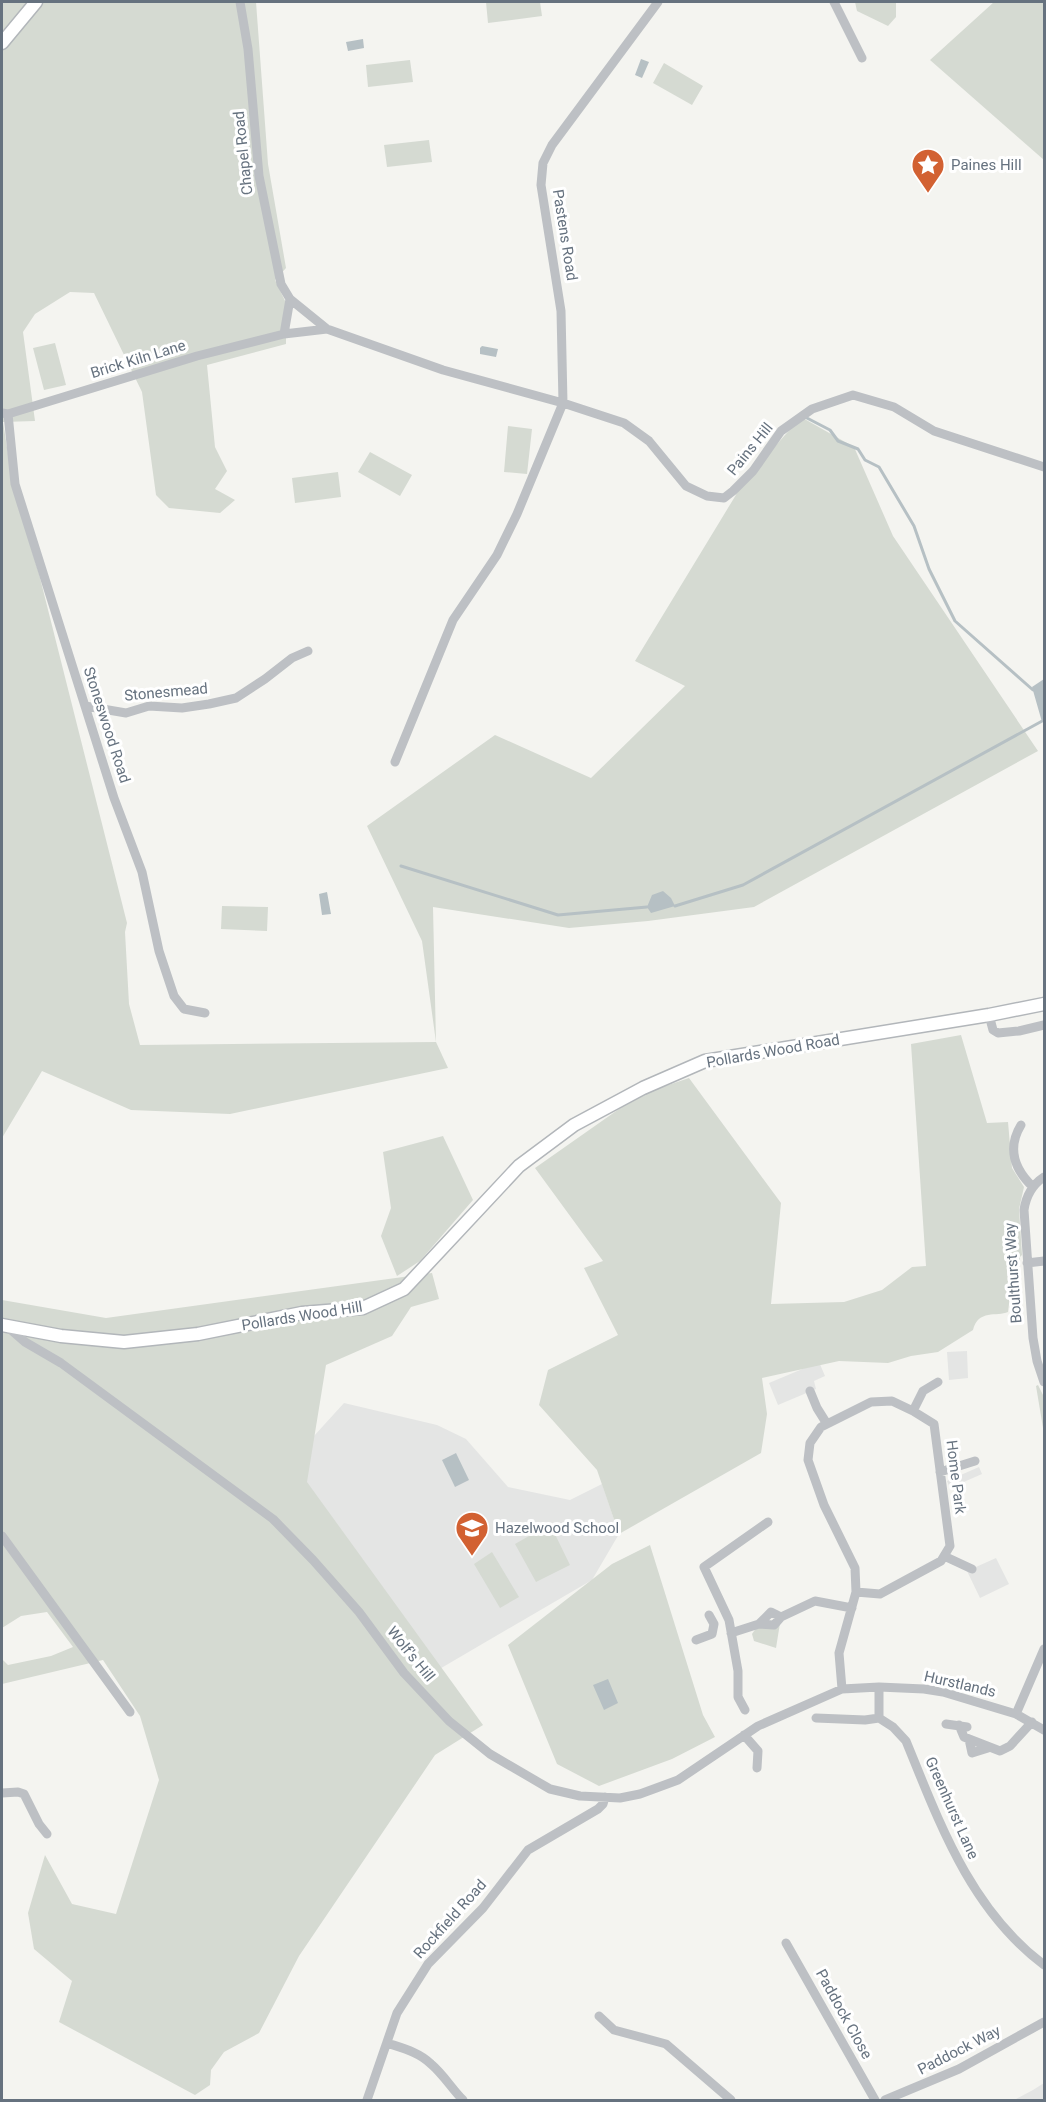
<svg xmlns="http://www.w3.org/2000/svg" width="1046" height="2102" viewBox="0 0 1046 2102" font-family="Roboto,sans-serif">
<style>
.built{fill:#e4e5e4}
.green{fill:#d5dad2}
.water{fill:#b6c0c4}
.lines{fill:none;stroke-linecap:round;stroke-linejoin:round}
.stream{stroke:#b6c0c4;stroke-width:3}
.secondary-casing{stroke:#b2b6ba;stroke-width:15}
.street{stroke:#bdc0c4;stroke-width:9}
.secondary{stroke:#fff;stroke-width:12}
.labels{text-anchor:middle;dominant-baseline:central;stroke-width:6;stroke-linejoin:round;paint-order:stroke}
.street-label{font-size:15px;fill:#66727f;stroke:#fff}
.poi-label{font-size:15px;fill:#66727f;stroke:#fff;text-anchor:start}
</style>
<rect width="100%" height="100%" fill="#f4f4f0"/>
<path class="built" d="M967,1351l1,27 -19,2 -2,-28z
M819,1362l6,14 -11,5 2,8 -38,16 -9,-22z
M344,1403l93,22 29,14 42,48 62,13 32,-16 17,50 -27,46 -173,101 -136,-211z
M979,1467l3,7 -32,14 -3,-7z
M996,1558l13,26 -29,14 -13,-27z
M1044,2083v17h-30l19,-10z"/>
<path class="green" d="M2,2h254l12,162 18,104 -11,12 11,23v41l-79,21 8,82 12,24 -12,18 20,11 -15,13 -51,-5 -13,-13 -14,-103 -48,-99 -24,-1 -35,22 -12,18 12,89 -32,1 11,70 25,82 88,349 -2,9 4,72 11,41 296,-3 12,26 -218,46 -99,-4 -89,-39 -40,67z
M486,2h54l2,14 -54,7z
M855,2h41v15l-8,9 -31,-15z
M994,2h50v158l-114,-100z
M410,60l3,22 -45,5 -2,-22z
M664,63l39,23 -11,19 -39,-22z
M429,140l3,22 -45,5 -3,-22z
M55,343l11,42 -22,5 -11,-42z
M801,417l53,30 39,89 145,215 -284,156 -106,14 -79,7 -136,-21 3,135 -14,-101 -55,-115 128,-91 96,43 94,-92 -50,-25 110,-181z
M508,426l24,3 -5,45 -23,-2z
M370,452l42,23 -12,21 -42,-24z
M338,472l3,25 -46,6 -3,-25z
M222,906l46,1 -1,24 -46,-2z
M961,1035l26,88 21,-1 4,46 12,19 -5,22 3,46 -2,2 -2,31 -9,16 -1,8c-11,5 -30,-3 -35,18l-35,22 -27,4 -23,7 -49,-2 -77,17 5,36 -6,39 -142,81 -22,-64 -58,-65 9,-35 70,-35 -34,-67 19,-7 -68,-93 104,-73 50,-17 92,125 -10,101 73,-2 38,-12 30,-23 14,-1 -15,-222z
M443,1136l30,64 -53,61 -23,15 -16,-40 10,-28 -8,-56z
M432,1273l7,26 -28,8 -19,29 -66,29 -19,117 176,243 -48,30 -136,201 -40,77 -35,19 -13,18 -1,15 -15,10 -136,-73 13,-41 -38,-32 -6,-36 17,-58 27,49 44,10 43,-134 -19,-64 -37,-56 -101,24v-25l6,6 43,-9 22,-9 -26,-35 -26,4 -19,12v-328l104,18z
M1038,1385l6,12v37l-8,-48z
M550,1524l20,41 -34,17 -21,-38z
M650,1545l53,170 12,22 -43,22 -73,27 -42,-22 -49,-119 104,-81z
M492,1552l27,45 -19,11 -26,-44z
M781,1617l-5,31 -22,-7 -2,-7 7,-10 15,1z"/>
<path class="water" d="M363,39l1,9 -16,3 -2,-9z
M641,59l8,3 -7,16 -7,-3z
M482,346l16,3 -2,8 -16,-3v-6z
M1044,679v41l-2,2 -10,-35z
M663,891l8,7 4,8 -24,7 -4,-6 5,-12z
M327,892l4,22 -9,1 -3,-21z
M456,1453l13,27 -14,7 -13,-27z
M608,1679l10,24 -14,7 -11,-25z"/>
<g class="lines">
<path class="stream" d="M805,417l25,13 8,11 20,8 7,11 14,7 35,59 15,43 26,52 78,69
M401,866l157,49 89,-8
M675,906l68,-21 301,-165"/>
<g class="secondary-casing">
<path id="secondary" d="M2,43l34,-41
M2,1325l59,11 63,6 74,-8 104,-21 61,-5 41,-19 115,-123 55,-41 69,-37 62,-27 284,-46 55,-11"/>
</g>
<path class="street" d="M240,2l8,47 11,127 22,108 9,15
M834,2l28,56
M284,334l6,-35 37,30
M2,413l6,1 189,-58 87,-22 43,-5 116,41 120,33 61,20 25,18 37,45 21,10 17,2 9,-7 20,-20 28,-40 31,-22 41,-14 41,12 40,24 110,36
M8,414l7,70 99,314 28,74 17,79 15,45 10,13 21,4
M85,706l41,7 23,-7 33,2 27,-4 27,-6 29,-19 27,-21 16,-7
M395,762l58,-142 44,-65 20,-41 46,-111 -2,-92 -20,-126 2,-22 9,-18 106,-143
M989,1015l4,15 5,3 21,-2 25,-6
M1021,1125c-14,23 -7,44 12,62
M1044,1177c-12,8 -18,19 -20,33l9,128 4,23 7,21
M1027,1263l17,-2
M9,1328l16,14 36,21 212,156 40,41 46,52 45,61 45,48 41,33 60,35 30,7 40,2 20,-4 38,-14 80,-54 84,-37 37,-2 45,2 19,3 73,22 28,16
M810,1391l7,17 10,16
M913,1411l10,-20 15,-9
M940,1472l35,-11
M2,1536l128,176
M944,1556l28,13
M759,1624l12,-12 10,5
M731,1633l28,-9 15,1 7,-8 34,-16 37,7
M696,1640l16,-6 2,-10 -5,-9
M879,1687v31l14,9 13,14c34,83 64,168 138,224
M842,1689l-3,-36 17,-61 -1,-24 -31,-63 -16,-45 2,-17 11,-16 50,-25 21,-1 21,10 21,13 16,122 -9,15 -61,33 -24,-2
M745,1710l-7,-13v-26l-9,-51 -25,-53 64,-45
M1016,1714l28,-65
M816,1718l49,2 14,-2
M946,1724l21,3
M959,1725l5,12 36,14 10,-5 22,-24
M744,1735l14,16 -1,17
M969,1739l3,14 16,-5
M2,1793l16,-1 6,2 15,30 8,10
M786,1943l89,157
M599,2016l15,14 52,14 65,56
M387,2043c15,5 32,9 44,21 12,10 21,25 32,36
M367,2100l30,-87 31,-49 55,-56 45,-58 70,-41 5,-5 2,-7
M885,2100l74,-31 85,-47"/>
<use href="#secondary" class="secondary"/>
</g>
<defs>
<g id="sight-pin" transform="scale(1.725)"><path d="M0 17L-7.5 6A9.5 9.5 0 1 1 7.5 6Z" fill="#d26132" stroke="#fff"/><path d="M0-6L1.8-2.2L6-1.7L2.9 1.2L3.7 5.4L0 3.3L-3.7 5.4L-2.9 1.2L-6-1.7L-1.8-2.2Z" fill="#fff"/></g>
<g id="school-pin" transform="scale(1.725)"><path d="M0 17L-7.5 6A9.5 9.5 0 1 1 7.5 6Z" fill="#d26132" stroke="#fff"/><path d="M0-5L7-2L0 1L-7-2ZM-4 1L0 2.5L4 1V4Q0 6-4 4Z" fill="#fff"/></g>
</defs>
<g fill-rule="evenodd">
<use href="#sight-pin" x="928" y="165"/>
<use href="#school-pin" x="472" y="1528"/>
</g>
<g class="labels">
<g class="street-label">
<text transform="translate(243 153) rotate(-96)">Chapel Road</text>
<text transform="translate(565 235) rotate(81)">Pastens Road</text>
<text transform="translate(138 359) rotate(-17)">Brick Kiln Lane</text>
<text transform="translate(750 449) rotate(-51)">Pains Hill</text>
<text transform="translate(166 692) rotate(-5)">Stonesmead</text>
<text transform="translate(107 725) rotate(72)">Stoneswood Road</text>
<text transform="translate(773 1051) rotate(-10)">Pollards Wood Road</text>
<text transform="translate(1013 1273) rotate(-94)">Boulthurst Way</text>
<text transform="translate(302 1316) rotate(-9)">Pollards Wood Hill</text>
<text transform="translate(956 1477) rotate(83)">Home Park</text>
<text transform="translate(411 1654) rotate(51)">Wolf's Hill</text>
<text transform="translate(960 1684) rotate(13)">Hurstlands</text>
<text transform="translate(952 1808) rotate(66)">Greenhurst Lane</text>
<text transform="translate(450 1919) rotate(-48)">Rockfield Road</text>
<text transform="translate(844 2014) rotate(61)">Paddock Close</text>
<text transform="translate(959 2050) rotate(-27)">Paddock Way</text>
</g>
<g class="poi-label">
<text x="951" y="165">Paines Hill</text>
<text x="495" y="1528">Hazelwood School</text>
</g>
</g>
<rect width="1046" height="2102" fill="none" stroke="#66727f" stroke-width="6"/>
</svg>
